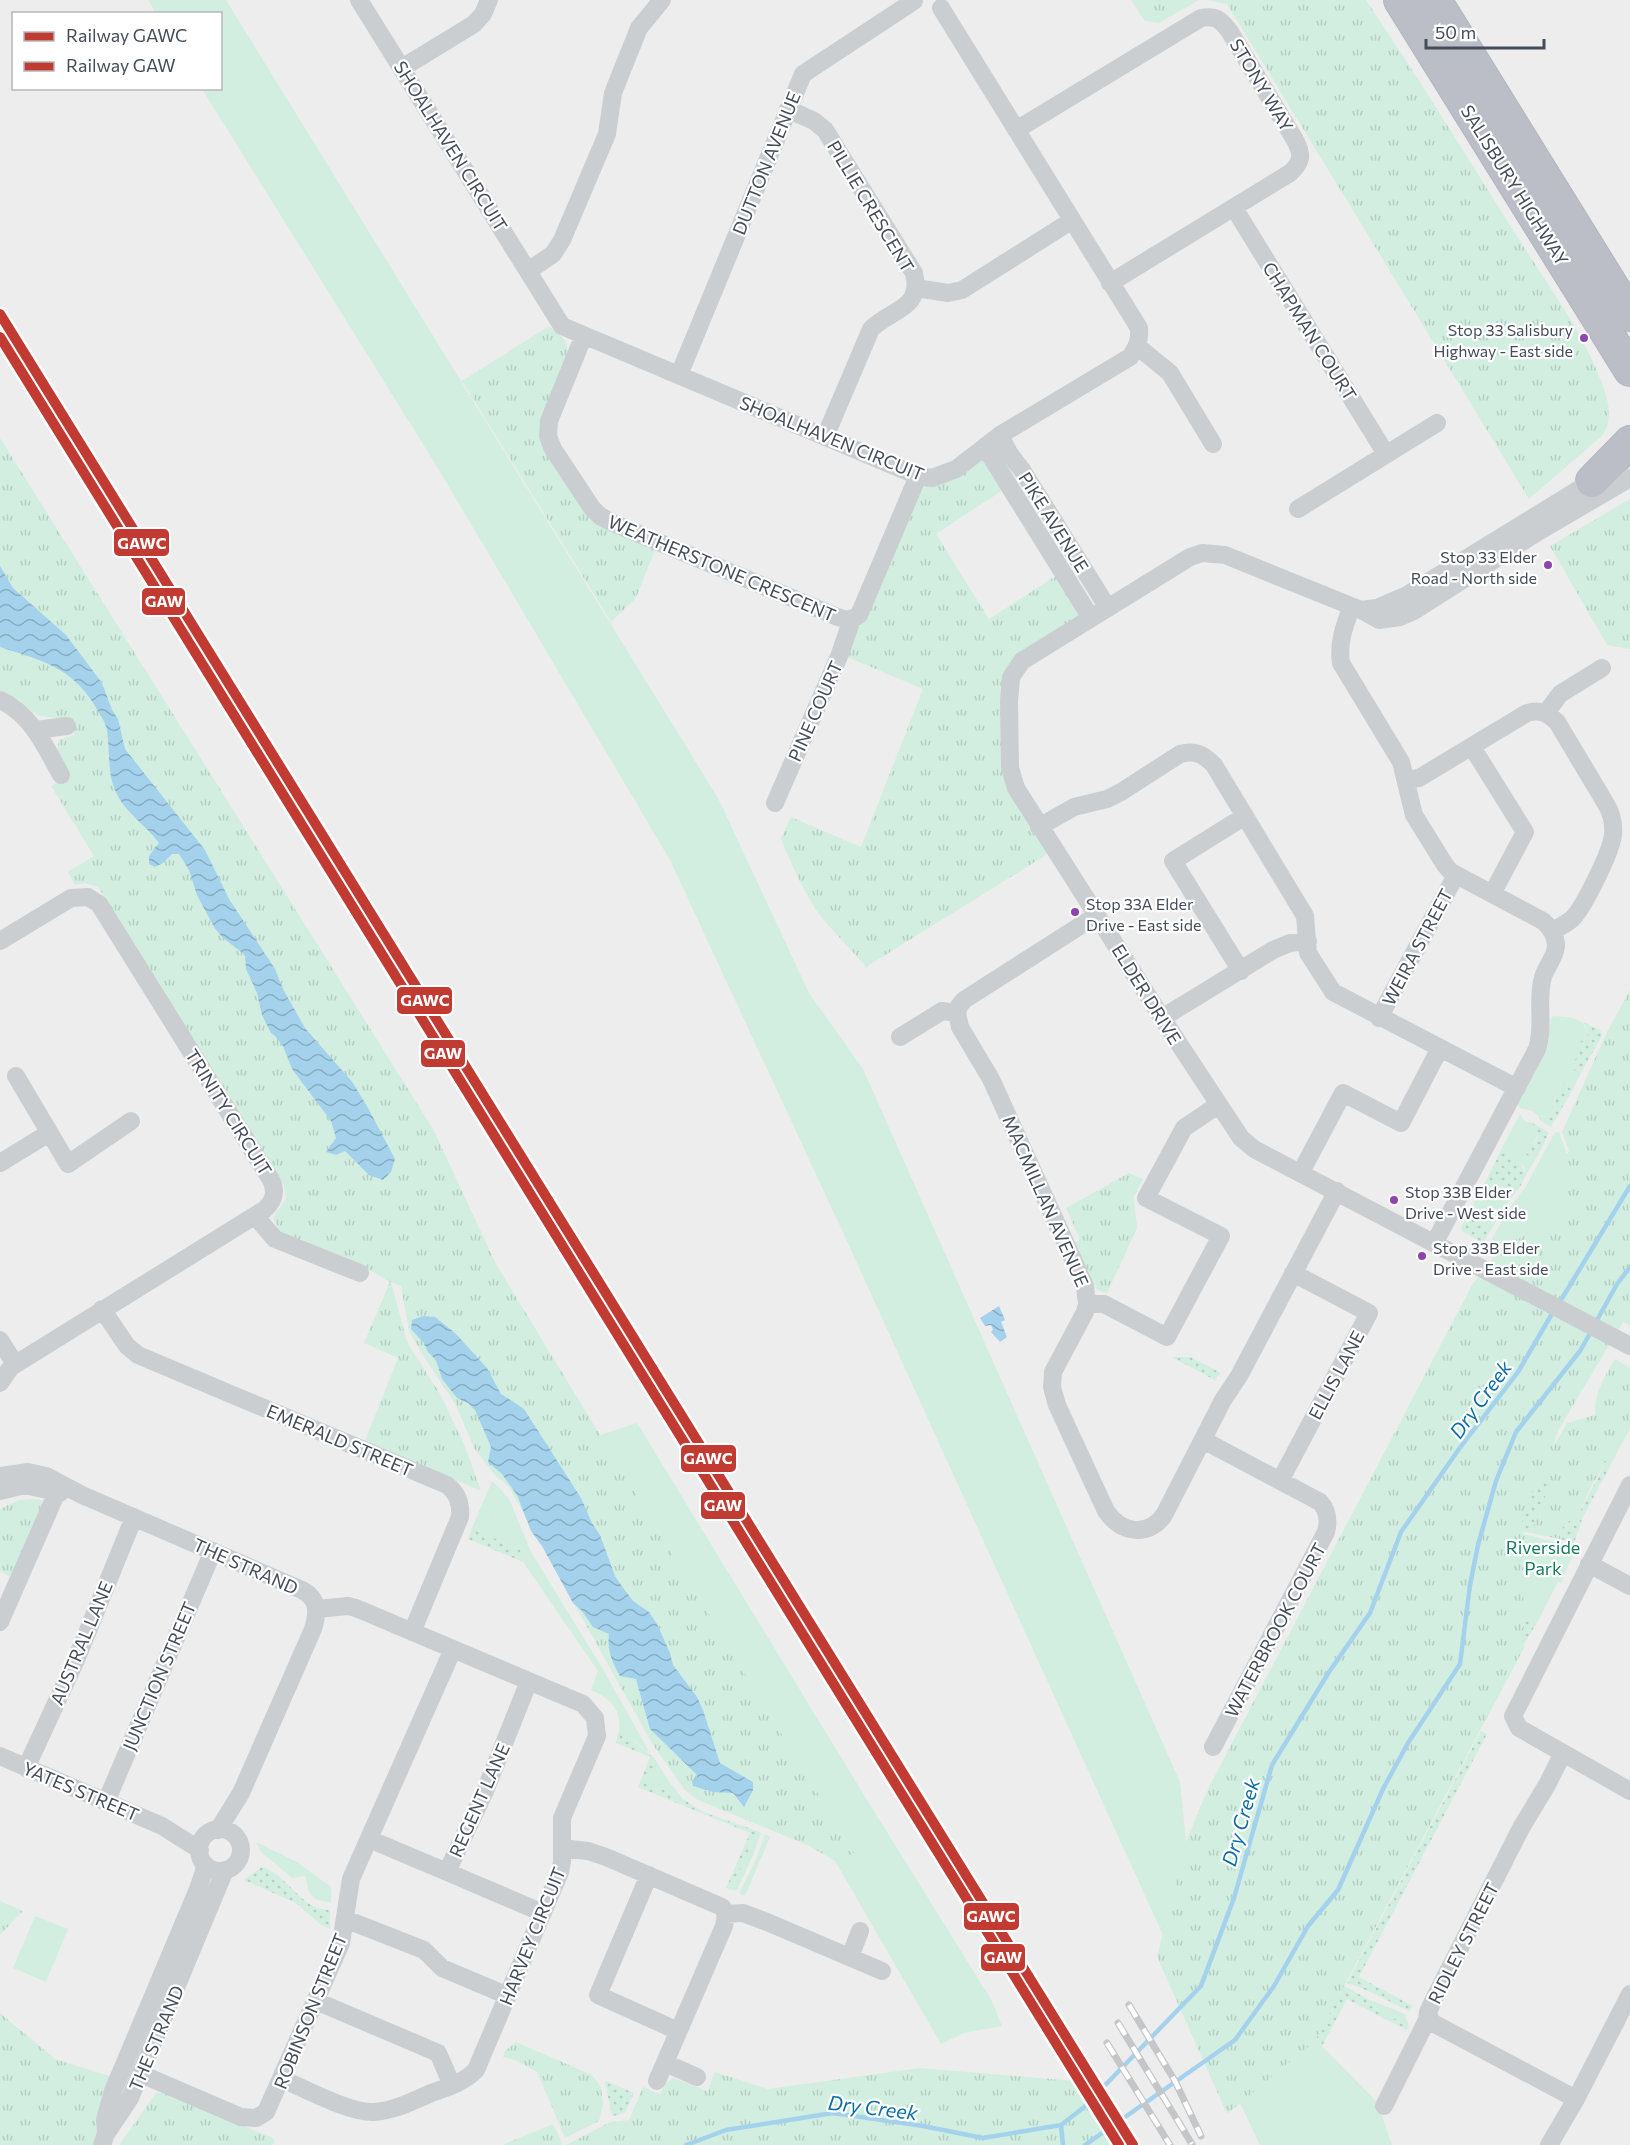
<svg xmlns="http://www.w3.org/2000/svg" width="1630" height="2145" viewBox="0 0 1630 2145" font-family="Commissioner,sans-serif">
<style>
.grass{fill:#d1eee0}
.park{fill:url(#park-tufts)}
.garden{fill:url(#garden-dots)}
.water{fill:url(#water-waves)}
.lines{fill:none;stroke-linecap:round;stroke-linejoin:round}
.stream{stroke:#a4d2ec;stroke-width:4.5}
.highway-casing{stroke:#b2b5bd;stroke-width:34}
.street{stroke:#cbced1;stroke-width:18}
.highway{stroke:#bbbec6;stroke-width:32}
.rail-casing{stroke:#c4c6c8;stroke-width:7}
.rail{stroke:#fff;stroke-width:4.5;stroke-dasharray:14;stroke-linecap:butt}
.rail-1-casing{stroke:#fff;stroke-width:15}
.rail-2-casing{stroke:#fff;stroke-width:15}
.rail-1{stroke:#c23b33;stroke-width:10}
.rail-2{stroke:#c23b33;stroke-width:10}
.bus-dot{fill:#8e44ad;stroke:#fff;stroke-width:2}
.labels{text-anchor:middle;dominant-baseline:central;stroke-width:4.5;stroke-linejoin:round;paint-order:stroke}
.bus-label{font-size:16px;fill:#454c5a;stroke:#fff;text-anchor:start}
.street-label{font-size:18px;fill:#454c5a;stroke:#fff}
.park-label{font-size:18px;fill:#157b59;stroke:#fff}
.water-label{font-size:20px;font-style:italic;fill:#0a6da7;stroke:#fff}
.line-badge{stroke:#fff;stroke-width:2}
.badge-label{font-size:16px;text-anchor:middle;font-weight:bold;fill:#fff}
</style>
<defs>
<pattern id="park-tufts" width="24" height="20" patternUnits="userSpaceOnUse" patternTransform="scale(1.5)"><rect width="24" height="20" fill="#d1eee0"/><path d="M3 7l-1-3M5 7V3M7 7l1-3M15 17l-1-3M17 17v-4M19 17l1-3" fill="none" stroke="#b5cec2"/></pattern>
<pattern id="garden-dots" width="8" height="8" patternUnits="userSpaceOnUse" patternTransform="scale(1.5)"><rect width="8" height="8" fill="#d1eee0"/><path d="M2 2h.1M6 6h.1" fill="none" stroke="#b5cec2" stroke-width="1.8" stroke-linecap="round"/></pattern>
<pattern id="water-waves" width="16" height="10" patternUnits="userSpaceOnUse" patternTransform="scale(1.5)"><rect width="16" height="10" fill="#a4d2ec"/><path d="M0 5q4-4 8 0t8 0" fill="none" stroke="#87adc2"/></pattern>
</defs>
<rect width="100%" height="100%" fill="#eeeded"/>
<path class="grass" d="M148,0h78l492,798 91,195 54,76 317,713 6,59 -18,105 -322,-707 -176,-379 -234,-395 -234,-376 18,-1v-74l-64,-1z
M1553,1016c17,1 33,1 35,21 -11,5 -7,10 -10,19 -2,5 -4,10 -6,15l11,-2 -11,22 -5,-11 -13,19 -2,12 -4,5 -9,1 -6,-6 -13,-3 -2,-3 30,-60 3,-27z
M1520,1114l5,7 8,2 5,10 -5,13 -10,8 8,3h6l-11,18 -2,-8 -22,-19z
M1555,1132h4l8,23 -4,4c0,21 9,57 -13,70 -13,7 -31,9 -45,13l-3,14 -14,-9 1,-3 19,-34 18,-24z
M1488,1177l2,5 11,6 19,-1 -18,23 -14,25 -17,-27z
M637,1423l227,372 128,206 10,25 -38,7 -23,11 -106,-183 18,-8 -253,-418z
M492,1481l8,7 10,13 21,51 73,119 46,82c-12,-7 -18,-18 -31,-23 3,-22 -10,-32 -28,-40l7,-19 -75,-109 1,-5 -4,-7 -48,-22z
M1521,1569c12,6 25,6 37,13l-20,39c-7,2 -11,0 -15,-5z
M656,1761l14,22 13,16 -35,-16z
M757,1831l4,2 -8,22 -16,35h-6z
M765,1834l5,3 -25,59 -5,-2v-2l17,-35z
M256,1842l41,20 34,25v15c-22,-1 -21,-7 -26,-26l-13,2 -31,-26z
M35,1916l33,13 -22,53 -33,-14z
M1368,1999l37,15 4,13 -38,-21z
M1315,2041l7,5 55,56 15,43h-132l-20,-42z"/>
<path class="park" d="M1131,0h68l-40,23 -14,-2z
M1207,0h159c53,79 103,160 154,241 30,48 67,96 85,151 5,16 6,29 -2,43l-74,64 -302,-495z
M549,326c11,9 19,13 19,28l-24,57 43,104 68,35 -19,48 -25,24 -149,-241z
M0,438l433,691 63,135 358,589 -19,8 -28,-16 -111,-46 -12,-10 -31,-44 -144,-258 -15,-13 -20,-26 -18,-43 -34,-51 -13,-23 -8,-45 -10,-4 16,60 33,52 24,50 17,47 -116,-50 33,-83 -34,-15 26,-61 -25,-15 -85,-35 -7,-14 13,-20 -2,-12 -186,-299 -13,-4 -10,2 -7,-13 26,-16 -43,-70 18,-11c-7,-12 -14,-21 -10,-35l15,-5v-15l-35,-4 -9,-6 -12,-10 -18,-8z
M985,447l24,39 -73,48 53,85 73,-47 29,46 -69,43 -12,107 44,82 -188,117c-15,-18 -33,-35 -47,-53 -13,-18 -31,-56 -38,-76l10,-21 70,30 62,-158 -83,-35 78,-178z
M1630,499v150l-23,-4 -57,-99z
M1630,990v335l-7,-3 -64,107 -7,20 15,-26 28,-8c0,-24 8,-35 20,-56l15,9v60l-13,25 -11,9 -13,21 -16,34 -15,11 -2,11 -29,-6 6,-17 4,-36 -18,54 53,13 -15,36c-12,-6 -26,-7 -38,-13l1,78 -209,393 -88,73 -70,-157 29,-116 24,-56 262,-500 32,-41 52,-20c12,-19 8,-44 7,-65l6,-8 -7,-19 45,-100z
M1129,1173l14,6 -9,18 3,31 -30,65 -10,-3 -22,-47 5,-4 -14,-31z
M33,1499l9,1 1,7 -28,63 -6,6 -9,-5v-62l19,-9z
M0,1901l23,10 -23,24z
M0,2013l55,46 64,20 -17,66h-102z
M516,2042l76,33 9,12 2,18 -4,16 -34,17 -28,-66 -22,-12 -12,-3 2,-6z
M920,2068l154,13 36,64h-544l44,-23 19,-2 14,-33 17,7 6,-11 7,-5 35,13 7,-19 53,17z
M156,2093h11l108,46 -2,6h-154z
M553,2124l10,21h-61z"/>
<path class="garden" d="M1583,1022l17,8 2,6 -19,33 -11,2 1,-9 5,-6 2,-14 8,-5 -1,-8z
M1567,1080l5,11 -21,36 -10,-6 -2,-4h5l6,-3 8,-24z
M1533,1123l16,10 -12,24h-6l-9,-4 11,-7 5,-9z
M1502,1148c12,12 18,9 24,27l-6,12 -19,1 -11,-6 -2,-5z
M1471,1208l17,27 -5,8 -21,-12 -1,-4z
M1171,1357h20l30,16 -6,7z
M1617,1453l-35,66 -8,24 -14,-4 2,-11 15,-11 29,-55z
M1548,1476l3,5 -20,52 -9,-2v-12l14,-35z
M472,1528l48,22 4,7 -1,5 -55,-23z
M1523,1616l6,5h9l-14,23 -2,-2 2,-17z
M619,1730c14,6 13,10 23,18 6,6 9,6 14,13l-8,22 35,16 20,13 54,19 -26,59 -5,-2 24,-55 -112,-46 12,-30 -34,-14z
M1481,1731l6,3 -128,243 54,29 -4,5c-21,-10 -40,-21 -62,-28z
M262,1867c27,8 38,43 68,43v19l-9,-4 -25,-22 -52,-23z
M1344,1986l24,13 3,7 38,21 -3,3 -59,-31 -25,47 -7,-5z
M607,2081l27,12 -9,20 -12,3 -2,-4 -6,-30z"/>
<path class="water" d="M0,566l13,22 53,47 36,48 10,27 6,9 7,30 80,101 24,49 46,70 8,20 22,39 48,55 15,25 27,51 -4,13 -8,8 -14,-5 -24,-24 -9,4 -10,-3 10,-14 -5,-17 -39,-52 -9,-23 -8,-10 -4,-3 -9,-18 -5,-22 -11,-24 -1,-14 -23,-18 -8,-10 -17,-32 -8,-25 -10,-16h-7l-9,9 -8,4 -6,-3v-8l10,-13c-14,-19 -35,-31 -44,-53 -8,-18 -5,-41 -8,-60 -2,-9 -7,-16 -12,-24 -23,-39 -55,-46 -95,-59z
M999,1306l6,14 -4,2 6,15 -7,5 -9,-10 2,-2 -2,-5 -6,1 -5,-8z
M423,1316l12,1 20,16 32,35 14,26 23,15 57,89 11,25 8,12 15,41 6,9 12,16 16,11 8,12 13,29 3,12 24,32 6,13 17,53 33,19v8l-9,17 -11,-14 -20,-1 -20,-6 -1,-5 5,-4 -1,-3 -46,-45 -14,-50 -16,-3c-8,-14 -13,-26 -11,-42l-16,-7 -11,-16 -9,-8 -31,-57 -11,-15 -14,-36 -15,-21 -14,-12 3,-15 -16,-37 -7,-7 -11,-5 -15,-19 -6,-19 -8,-8 -4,-9 -13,-14 1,-9z"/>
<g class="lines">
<path class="stream" d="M1558,1305l72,-119
M1596,1322l21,-38 13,-17
M1061,2125l2,20
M686,2145l40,-15 107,-17 90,13 60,12 78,-13 22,-17 118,-122 33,-88 38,-133 57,-93 41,-59 31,-81 58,-83 59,-77 35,-60
M1085,2145l150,-105 39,-54 34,-60 30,-36 45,-101 25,-46 52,-79 10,-79 8,-40 18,-64 20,-49 64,-81 12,-21"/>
<g class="highway-casing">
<path id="highway" d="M1400,0l230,370
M1435,0l195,315
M1592,481l38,-39"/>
</g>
<path class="street" d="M359,0l203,326 356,150 14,2 24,-9 44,-34 130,-78c7,-10 10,-16 9,-29l-198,-320
M402,68l72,-44 9,-10 6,-14
M788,109l26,12 11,9 89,143c9,36 -23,36 -43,56l-46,108
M1016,130l185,-112c15,-3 20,2 29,14l65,108c8,15 7,22 -5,33l-180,110
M1234,208l152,246
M528,271l25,-17 9,-14 45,-106 6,-41 26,-65 23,-28
M916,288l32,5 14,-3 109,-69
M584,335l-35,86 -1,15 5,13 39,59 8,8 13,7 222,93c10,4 15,5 24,-1l59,-139
M1137,346l33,27 43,71
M679,375l124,-301 111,-73
M1000,435l9,18 13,17 86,138
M985,447l106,171
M1630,478l-92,54 -124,79 -14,6 -21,3 -18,-10 -136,-55 -23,-2 -12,4 -168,104 -11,16 -2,24 1,67 6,20 146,230 79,120 13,11 376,197
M1298,509l139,-86
M1351,608c-7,19 -13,35 -10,55l60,99 13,53 31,50 6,7 92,49c8,7 13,15 13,25 -1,12 -10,21 -13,31 -7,23 2,49 -6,72l-102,193
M1361,610l16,-2 30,-13 192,-118
M0,700c32,15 45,46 61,75
M1546,713l14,-19 42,-26
M36,730l31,-4
M1472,747l53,85 -33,62
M1406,780l13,-2 108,-65c13,-4 20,0 30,9l49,82c6,10 8,20 7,31 -2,17 -29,72 -41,84 -6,5 -14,9 -20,12
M775,803l65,-149 12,-35
M1039,827l35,-20 33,-8 14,-7 59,-38c15,-4 23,0 34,11l91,151 3,37 25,39 184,96
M1097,915l-133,85 -5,6 -2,7 3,14 31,52 94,207 2,18 -2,8 -32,60 -1,15 5,18 49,106c15,22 42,27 58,4l59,-115 16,-24 98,-185
M0,941l71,-43 17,-1 11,7 172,276c6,12 3,21 -7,30l-253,157 -11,16
M1241,971l-68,-110 72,-45
M1162,1018l111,-68 17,-7 18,-2
M1379,1018l77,-143
M900,1037l42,-26 15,2
M16,1076l52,88 63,-43
M0,1163l49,-30
M1301,1172l42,-79 58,30 39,-75
M255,1216l20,23 85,34
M1087,1304h17l63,33 54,-101 -75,-38 38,-70 34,-23
M102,1309l25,37 11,9 309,130c11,9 14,18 13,32l-48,115
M0,1340l15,24
M1203,1440l117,62c8,9 9,18 6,30l-113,215
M0,1476l28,-4 18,4 36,19 220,95c17,9 16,23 11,39l-72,164 -23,37
M1280,1481l89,-168 -76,-40
M1630,1485l-117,231 6,12 111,63
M0,1491l25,-6 35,8
M1589,1564l41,22
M0,1622l57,-130
M0,1756l162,70 38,24
M26,1768l50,-108 58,-143
M106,1802l107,-251
M199 1850a21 21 0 1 1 42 0a21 21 0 1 1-42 0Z
M369,1839l78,33 38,-81 44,-110
M562,1848l26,3 18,6 116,50 4,7 -2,12 -67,155
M447,1872l96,41
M649,1875l-51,120 80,36
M726,1914l17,-1 24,9 115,49
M345,1919l74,29 5,2 18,18 66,28
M850,1957l10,-26
M316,2001l122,52 14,32
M1428,2012l3,10 145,77
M665,2063l32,14
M141,2074l100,43 15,1 10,-6 75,-169 10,-64 102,-230
M282,2079c24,10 67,34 92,33 20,-1 39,-11 57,-19 15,-5 34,-11 45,-23l84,-198 2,-10v-44l35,-82 -2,-18 -12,-14 -227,-96 -8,-2 -31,3
M1384,2106l43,-86 1,-8 7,-15 86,-169 27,-45 15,-30
M106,2132l-1,-12 8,-29 85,-202 8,-24
M102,2145l4,-11 24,-36 95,-228
M1549,2145l27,-46 54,-105"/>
<use href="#highway" class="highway"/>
<g class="rail-casing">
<path id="rail" d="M1129,2005l46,76 26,55
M1118,2023l74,121
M1107,2043l63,102"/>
</g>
<use href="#rail" class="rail"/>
<g class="rail-1-casing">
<path id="rail-1" d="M0,314l1133,1831"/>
</g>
<g class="rail-2-casing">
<path id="rail-2" d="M0,337l1119,1808"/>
</g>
<use href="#rail-1" class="rail-1"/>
<use href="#rail-2" class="rail-2"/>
</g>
<g class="bus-dot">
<circle cx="1584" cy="338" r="5"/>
<circle cx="1548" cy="565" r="5"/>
<circle cx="1075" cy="912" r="5"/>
<circle cx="1394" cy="1200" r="5"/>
<circle cx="1422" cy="1256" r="5"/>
</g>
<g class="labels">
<g class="bus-label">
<text x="1573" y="329" text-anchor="end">Stop 33 Salisbury<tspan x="1573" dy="21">Highway - East side</tspan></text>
<text x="1537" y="556" text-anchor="end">Stop 33 Elder<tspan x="1537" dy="21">Road - North side</tspan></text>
<text x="1086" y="903">Stop 33A Elder<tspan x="1086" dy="21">Drive - East side</tspan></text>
<text x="1405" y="1191">Stop 33B Elder<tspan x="1405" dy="21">Drive - West side</tspan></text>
<text x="1433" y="1247">Stop 33B Elder<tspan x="1433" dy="21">Drive - East side</tspan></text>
</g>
<g class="street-label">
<text transform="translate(1262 85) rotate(59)">STONY WAY</text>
<text transform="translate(451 146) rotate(58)">SHOALHAVEN CIRCUIT</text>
<text transform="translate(766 163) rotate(-68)">DUTTON AVENUE</text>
<text transform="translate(1515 185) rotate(58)">SALISBURY HIGHWAY</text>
<text transform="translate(871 206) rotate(59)">PILLIE CRESCENT</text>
<text transform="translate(1310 331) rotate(58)">CHAPMAN COURT</text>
<text transform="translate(832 438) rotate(22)">SHOALHAVEN CIRCUIT</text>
<text transform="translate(1054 522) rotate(58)">PIKE AVENUE</text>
<text transform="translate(722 568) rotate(23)">WEATHERSTONE CRESCENT</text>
<text transform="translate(815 711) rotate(-66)">PINE COURT</text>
<text transform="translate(1417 947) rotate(-62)">WEIRA STREET</text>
<text transform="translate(1147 994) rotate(58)">ELDER DRIVE</text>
<text transform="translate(229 1112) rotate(58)">TRINITY CIRCUIT</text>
<text transform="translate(1046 1201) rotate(66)">MACMILLAN AVENUE</text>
<text transform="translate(1336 1375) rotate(-62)">ELLIS LANE</text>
<text transform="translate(340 1440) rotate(23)">EMERALD STREET</text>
<text transform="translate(246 1566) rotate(24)">THE STRAND</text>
<text transform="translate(1275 1630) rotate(-62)">WATERBROOK COURT</text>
<text transform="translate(81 1643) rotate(-67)">AUSTRAL LANE</text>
<text transform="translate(159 1676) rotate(-67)">JUNCTION STREET</text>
<text transform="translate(81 1791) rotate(23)">YATES STREET</text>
<text transform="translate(479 1800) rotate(-66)">REGENT LANE</text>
<text transform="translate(532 1936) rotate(-68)">HARVEY CIRCUIT</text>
<text transform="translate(1463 1943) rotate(-63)">RIDLEY STREET</text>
<text transform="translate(310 2011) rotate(-68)">ROBINSON STREET</text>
<text transform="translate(156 2038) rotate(-67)">THE STRAND</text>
</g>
<g class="park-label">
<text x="1543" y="1547">Riverside<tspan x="1543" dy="21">Park</tspan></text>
</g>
<g class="water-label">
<text transform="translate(1480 1399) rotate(-54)">Dry Creek</text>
<text transform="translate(1240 1822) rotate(-74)">Dry Creek</text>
<text transform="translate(873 2107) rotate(7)">Dry Creek</text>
</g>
</g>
<g class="line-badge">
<rect x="113" y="528" width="57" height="29" rx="6" fill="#c23b33"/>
<rect x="141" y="587" width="45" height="29" rx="6" fill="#c23b33"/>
<rect x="396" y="986" width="57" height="29" rx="6" fill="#c23b33"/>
<rect x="420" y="1039" width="46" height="29" rx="6" fill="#c23b33"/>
<rect x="680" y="1444" width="57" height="29" rx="6" fill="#c23b33"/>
<rect x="700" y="1491" width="46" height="29" rx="6" fill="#c23b33"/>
<rect x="963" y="1902" width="57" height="29" rx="6" fill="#c23b33"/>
<rect x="980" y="1943" width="46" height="29" rx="6" fill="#c23b33"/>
</g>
<g class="badge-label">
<text x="142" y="549">GAWC</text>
<text x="164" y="607">GAW</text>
<text x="425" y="1006">GAWC</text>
<text x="443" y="1059">GAW</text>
<text x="708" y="1464">GAWC</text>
<text x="723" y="1511">GAW</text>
<text x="991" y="1922">GAWC</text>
<text x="1003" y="1963">GAW</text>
</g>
<rect x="12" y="12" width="210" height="78" fill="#ffffff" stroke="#b5b7bd" stroke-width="1.5"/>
<rect x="24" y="32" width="30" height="9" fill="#c23b33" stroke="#b5b7bd" stroke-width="1.5"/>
<text x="66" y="42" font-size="18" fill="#454c5a">Railway GAWC</text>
<rect x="24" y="62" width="30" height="9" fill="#c23b33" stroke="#b5b7bd" stroke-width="1.5"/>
<text x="66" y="72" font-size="18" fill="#454c5a">Railway GAW</text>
<path d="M1426 39v9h118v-9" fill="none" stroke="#454c5a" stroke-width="3"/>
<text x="1435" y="39" font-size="18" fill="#454c5a" stroke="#ffffff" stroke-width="4.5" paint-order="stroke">50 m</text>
</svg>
